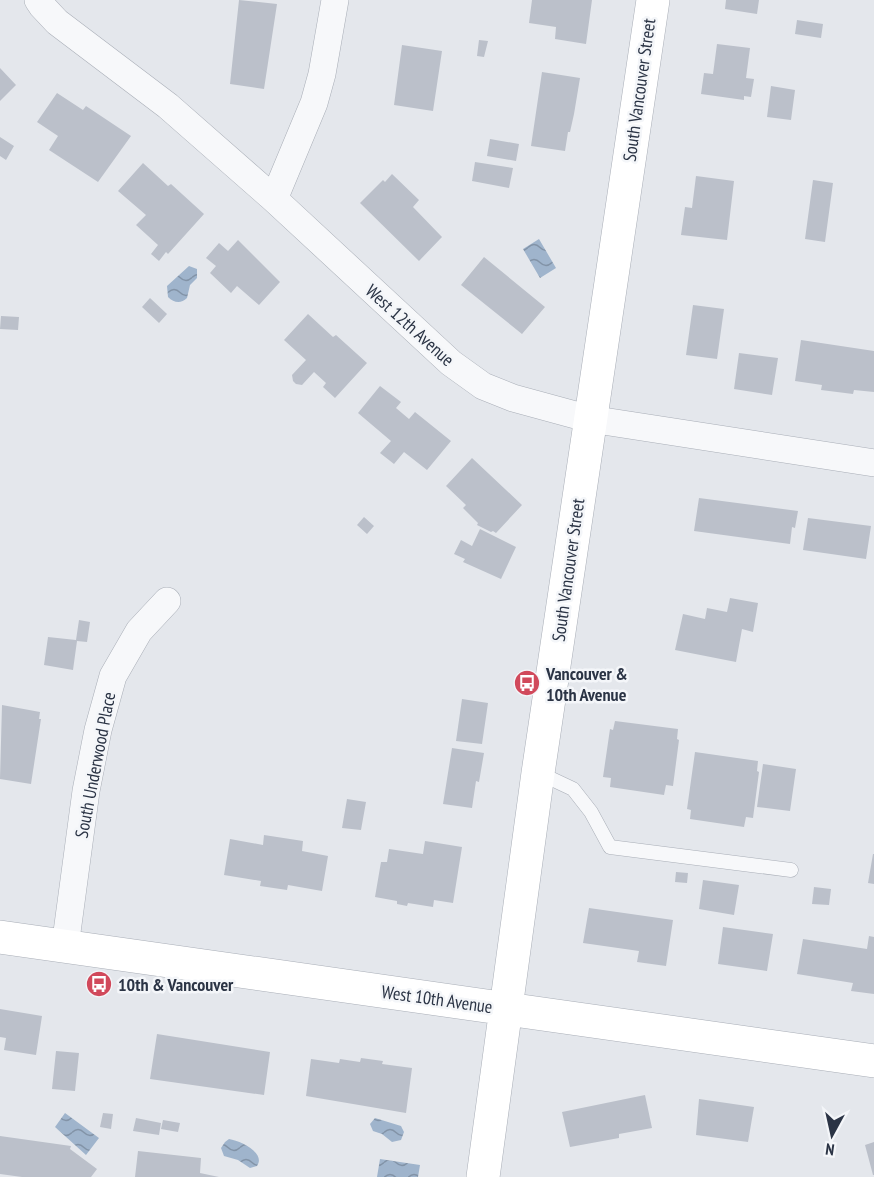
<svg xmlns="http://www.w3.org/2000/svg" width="874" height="1177" viewBox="0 0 874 1177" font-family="'PT Sans Narrow',sans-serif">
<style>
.water{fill:url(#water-waves)}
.building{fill:#bbc0ca}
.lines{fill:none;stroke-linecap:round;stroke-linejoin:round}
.lane-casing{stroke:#a9aeb7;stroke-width:15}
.street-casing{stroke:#a9aeb7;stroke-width:28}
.secondary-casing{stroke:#a9aeb7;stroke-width:34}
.lane{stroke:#f7f8fa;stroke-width:14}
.street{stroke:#f7f8fa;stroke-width:27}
.secondary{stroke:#fff;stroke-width:33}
.labels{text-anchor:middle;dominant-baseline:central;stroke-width:5;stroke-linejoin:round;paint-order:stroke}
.street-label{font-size:18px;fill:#2b3445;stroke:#f4f6f9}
.poi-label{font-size:18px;font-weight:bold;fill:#2b3445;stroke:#f4f6f9;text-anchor:start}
</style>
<defs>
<pattern id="water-waves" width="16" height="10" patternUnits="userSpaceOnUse" patternTransform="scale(1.5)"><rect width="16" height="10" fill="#9fb4cc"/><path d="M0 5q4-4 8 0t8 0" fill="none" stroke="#8293a7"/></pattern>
</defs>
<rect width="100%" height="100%" fill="#e4e7ec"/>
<path class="water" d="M539,239l17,29 -16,10 -17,-29z
M189,266l8,3v9l-7,7 -3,13c-6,6 -13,5 -19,-1l-1,-11z
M65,1113l34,25 -13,17 -31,-28z
M375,1118l26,8 3,6 -3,8 -9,2 -10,-8 -9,-3 -3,-7z
M229,1139c12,2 37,14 28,27l-7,2 -12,-8 -14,-4 -3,-8 4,-6z
M380,1159l40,6 -2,12h-41z"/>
<path class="building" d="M239,0l38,4 -13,85 -34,-5z
M532,0h60l-6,44 -31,-5 1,-12 -27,-4z
M726,0h33l-2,14 -32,-5z
M797,20l26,4 -2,14 -26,-4z
M479,40l9,1 -4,16 -7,-1z
M717,44l33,4 -4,30 8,1 -3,18 -7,-1v4l-43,-6 3,-21 9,1z
M402,45l40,6 -9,60 -39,-6z
M0,68l16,17 -16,16z
M542,72l38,6 -6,36 -4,18h-2l-3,19 -34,-5z
M771,86l24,4 -4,30 -24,-3z
M57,93l26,17 3,-4 45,30 -33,46 -49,-32 9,-14 -21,-14z
M0,137l14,9 -8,14 -6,-4z
M490,139l29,5 -3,17 -29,-5z
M475,162l38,6 -4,20 -37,-7z
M143,163l25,23 3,-2 33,30 -36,40 -2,-2 -7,9 -8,-7 7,-9 -22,-20 10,-10 -28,-24z
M392,174l27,26 -6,7 29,30 -23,24 -59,-58 23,-23 2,2z
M696,176l38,5 -7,59 -46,-5 4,-28 7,1z
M813,180l20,3 -8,59 -20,-3z
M238,240l42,42 -21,23 -22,-19 -6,7 -21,-20 6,-7 -10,-8 13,-15 9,8z
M484,257l61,50 -23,27 -61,-49z
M150,298l17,16 -8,9 -17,-16z
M693,305l31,4 -7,50 -31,-4z
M308,314l25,23 3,-2 31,28 -32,35 -12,-11 3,-4 -12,-11 -12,13 -6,-1 -3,-3 -1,-6 14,-15 -22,-20z
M1,316l18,1 -1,13 -18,-1z
M801,340l73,11v41l-20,-2 -1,4 -32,-4 1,-5 -27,-4z
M739,353l39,5 -6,37 -38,-6z
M380,386l21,16 -5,6 13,11 6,-7 36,29 -24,29 -23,-18 -10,12 -14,-11 11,-12 -33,-28z
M472,458l50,47 -26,28 -3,-2 -2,1 -14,-7 1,-2 -15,-15 3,-3 -20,-19z
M699,498l99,13 -3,17 -3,-1 -2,17 -96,-13z
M364,517l10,9 -7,8 -10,-9z
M808,518l63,8 -5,33 -63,-9z
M480,529l36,18 -15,32 -38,-17 2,-3 -11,-5 7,-14 11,6z
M730,598l28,5 -5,29 -11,-3 -6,33 -61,-12 8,-36 22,5 2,-11 20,4z
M79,620l11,2 -3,20 -10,-1 -4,29 -29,-5 4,-28 28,3z
M462,699l26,4 -6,41 -26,-3z
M2,705l38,7 -1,7h2l-10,65 -31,-5z
M615,721l63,8 -1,10 2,1 -6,46 -7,-1 -2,10 -54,-8 1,-9 -8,-1 7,-48 3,1z
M452,748l32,5 -5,29 -3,-1 -4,27 -29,-4z
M695,752l63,9 -1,10 2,1 -6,46 -7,-1 -2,10 -54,-8 1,-9 -4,-1z
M763,764l33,5 -6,42 -33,-4z
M347,799l19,3 -5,28 -19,-2z
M264,835l39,6 -1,10 26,5 -6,35 -34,-6 -1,5 -27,-4 1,-5 -37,-6 6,-36 33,6z
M425,841l37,6 -9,56 -19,-3 -1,7 -25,-4 -1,3 -10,-2v-3l-22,-4 6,-35h6l2,-13 34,5z
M873,854h1v30l-6,-1z
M676,872l12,1 -1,10 -12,-1z
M703,880l36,5 -5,30 -35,-6z
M814,887l17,2 -2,16 -17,-1z
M589,908l84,12 -7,46 -29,-4 2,-11 -56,-8z
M723,927l50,7 -6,37 -49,-7z
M869,936l5,1v57l-23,-3 2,-8 -56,-9 6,-35 64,10z
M0,1009l42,7 -6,39 -32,-5 2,-12 -6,-1z
M157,1034l113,18 -6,43 -114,-16z
M56,1051l23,2 -4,38 -23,-2z
M361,1058l22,3 -1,3 30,4 -6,45 -100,-17 5,-37 28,4 1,-4 20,3z
M645,1095l7,33 -33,6v4l-49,9 -8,-35z
M699,1099l55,8 -6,35 -52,-7z
M103,1113l10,1 -2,15 -11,-2z
M136,1118l25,5 -2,12 -26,-4z
M163,1120l17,3 -2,9 -17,-3z
M0,1136l71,10 -1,3 27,20 -6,8h-69l-22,-3z
M874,1142v33h-1l-8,-30z
M138,1151l63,7 -1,15 19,4h-84z"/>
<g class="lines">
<g class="lane-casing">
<path id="lane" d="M539,773l34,16 18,23 19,35 181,23"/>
</g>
<g class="street-casing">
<path id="street" d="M38,0l4,6 15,16 111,84 106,93 177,164 32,23 30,12 77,21 284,44
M274,199l40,-96 8,-29 13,-74
M65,947l21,-156 12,-61 15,-54 26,-45 28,-30"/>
</g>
<g class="secondary-casing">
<path id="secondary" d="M0,937l874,124
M483,1177l55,-404 115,-773"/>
</g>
<use href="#lane" class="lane"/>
<use href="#street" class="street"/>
<use href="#secondary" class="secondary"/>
</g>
<defs>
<g id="bus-disc" transform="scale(1.35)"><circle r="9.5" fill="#d1495b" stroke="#f4f6f9"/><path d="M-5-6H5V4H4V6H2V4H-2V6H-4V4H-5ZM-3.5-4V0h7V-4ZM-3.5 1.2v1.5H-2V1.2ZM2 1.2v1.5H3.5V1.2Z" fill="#fff"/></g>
</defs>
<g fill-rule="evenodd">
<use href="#bus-disc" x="527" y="683"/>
<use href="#bus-disc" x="99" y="984"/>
</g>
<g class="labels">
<g class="street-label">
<text transform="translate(639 90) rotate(-82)">South Vancouver Street</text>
<text transform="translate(410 325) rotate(42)">West 12th Avenue</text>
<text transform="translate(568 570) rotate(-82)">South Vancouver Street</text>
<text transform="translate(95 765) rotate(-79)">South Underwood Place</text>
<text transform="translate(437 999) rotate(8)">West 10th Avenue</text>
</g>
<g class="poi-label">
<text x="546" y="673">Vancouver &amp;<tspan x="546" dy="21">10th Avenue</tspan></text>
<text x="118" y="984">10th &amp; Vancouver</text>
</g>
</g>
<g transform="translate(832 1135) rotate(188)" stroke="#f4f6f9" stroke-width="4.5" paint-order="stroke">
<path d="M0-4.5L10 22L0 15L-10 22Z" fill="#2b3445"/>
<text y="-9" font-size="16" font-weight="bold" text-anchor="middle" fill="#2b3445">N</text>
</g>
</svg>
